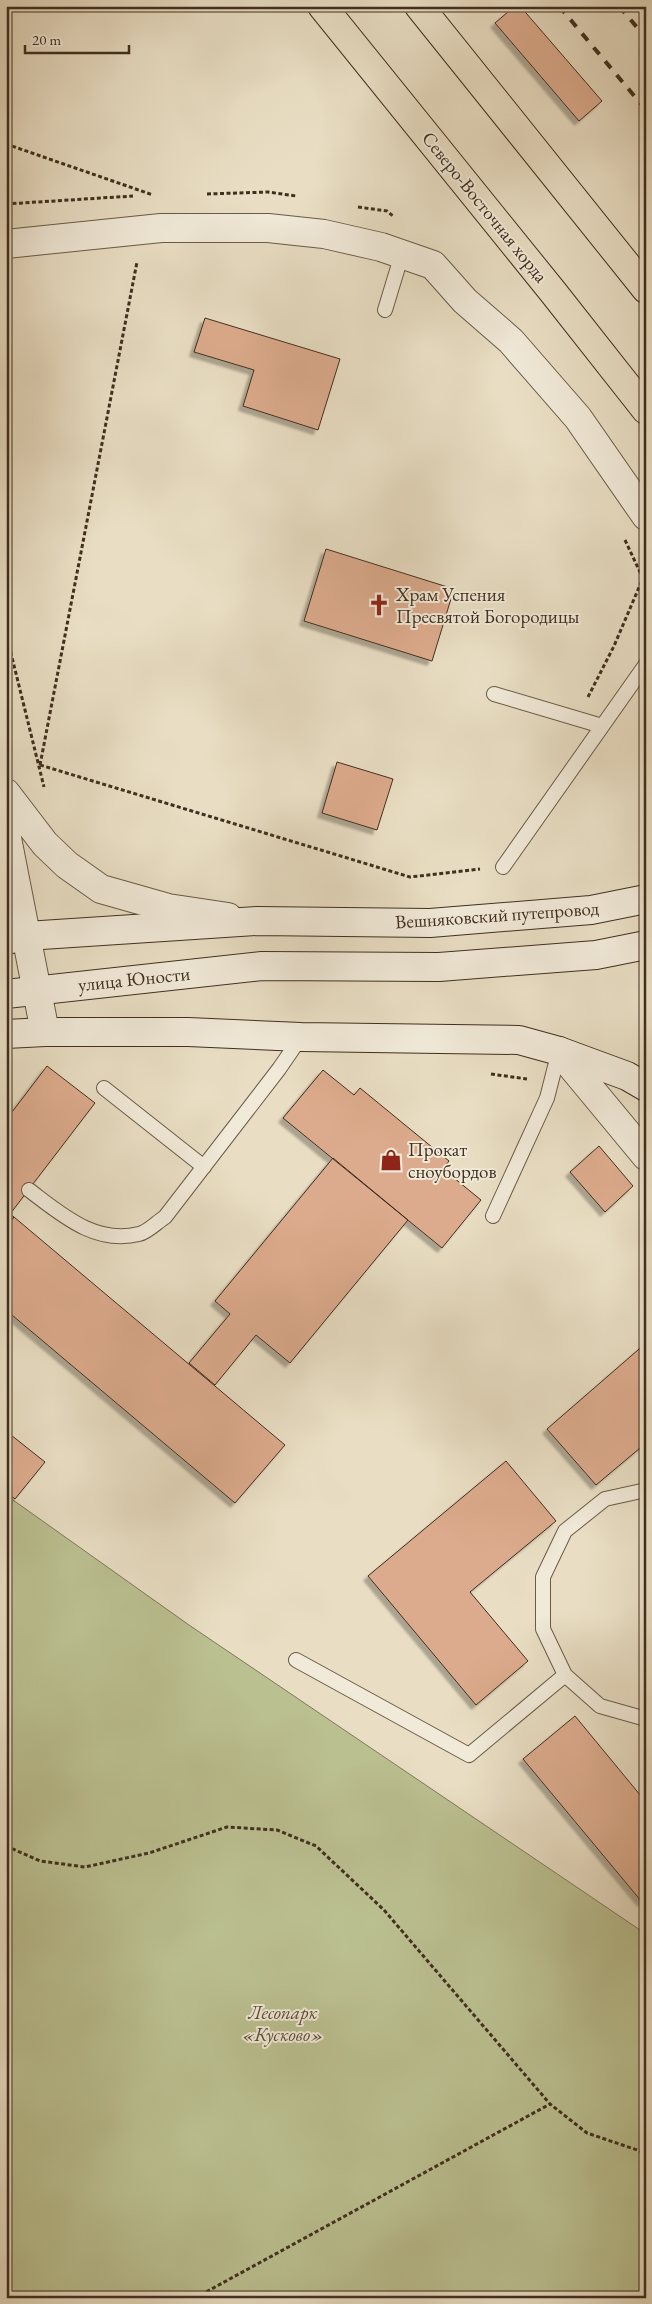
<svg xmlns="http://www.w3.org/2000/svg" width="652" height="2304" viewBox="0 0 652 2304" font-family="'EB Garamond',serif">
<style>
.green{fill:#bbc091;stroke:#7e7858}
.building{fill:#dcab8d;stroke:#402f1f;filter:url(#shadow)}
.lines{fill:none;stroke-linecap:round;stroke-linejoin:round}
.service-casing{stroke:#6a5b48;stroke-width:16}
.minor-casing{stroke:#6a5b48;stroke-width:30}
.tertiary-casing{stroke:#6a5b48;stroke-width:30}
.secondary-casing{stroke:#402f1f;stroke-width:30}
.primary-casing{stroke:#402f1f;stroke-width:30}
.path{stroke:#402f1f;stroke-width:3;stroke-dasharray:4 2.5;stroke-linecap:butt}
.service{stroke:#f1ead9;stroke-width:14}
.minor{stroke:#f1ead9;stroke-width:28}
.tertiary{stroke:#f1ead9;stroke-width:28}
.secondary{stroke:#f1ead9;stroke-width:28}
.primary{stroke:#e9dec4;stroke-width:28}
.rail{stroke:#402f1f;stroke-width:4;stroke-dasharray:9 9;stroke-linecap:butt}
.labels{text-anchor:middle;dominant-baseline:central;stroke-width:4;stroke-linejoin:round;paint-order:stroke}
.street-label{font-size:19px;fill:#402f1f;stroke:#f1ead9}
.poi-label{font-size:19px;fill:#402f1f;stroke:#f1ead9;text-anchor:start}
.park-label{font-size:19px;font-style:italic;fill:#594c36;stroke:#f1ead9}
</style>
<defs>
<filter id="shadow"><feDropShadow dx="-4.5" dy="4.5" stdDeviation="1" flood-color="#0004"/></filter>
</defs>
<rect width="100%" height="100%" fill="#e9dec4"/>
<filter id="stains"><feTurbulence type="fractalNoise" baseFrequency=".004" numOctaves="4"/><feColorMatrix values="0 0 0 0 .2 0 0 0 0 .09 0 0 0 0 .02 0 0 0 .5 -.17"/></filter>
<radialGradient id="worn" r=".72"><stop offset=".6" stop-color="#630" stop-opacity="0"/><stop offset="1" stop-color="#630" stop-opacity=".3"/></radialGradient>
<path class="green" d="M6,1495l183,130 457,309v364h-640z"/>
<path class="building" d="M515,6h5l82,95 -23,20 -84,-98z
M205,318l135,41 -22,71 -75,-24 11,-36 -60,-18z
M326,549l128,40 -22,72 -128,-40z
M337,762l56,17 -16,51 -55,-17z
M47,1066l48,37 -85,111 4,3 -8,10v-107z
M323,1070l31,25 6,-7 89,73 -6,8 38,31 -39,48 -159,-130z
M599,1146l34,40 -28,26 -35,-40z
M333,1158l75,62 -118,143 -34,-28 -41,50 -26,-22 41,-49 -15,-13z
M14,1217l271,228 -50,58 -229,-193v-83z
M646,1343v100l-50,42 -49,-56z
M6,1431l39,31 -30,37 -9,-7z
M506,1461l50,60 -86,71 58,69 -52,44 -108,-129z
M575,1716l66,80 5,-4v107l-4,3 -119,-143z"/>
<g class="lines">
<g class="service-casing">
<path id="service" d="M385,310l17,-56
M494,694l108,32
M503,867l143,-203
M104,1088l100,79
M29,1190c32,24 66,55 110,44 9,-2 18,-12 26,-17l114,-148 22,-32
M493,1216l54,-118 12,-47
M646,1490l-41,9 -40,32 -22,46v52l22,46 35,31 46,13
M296,1660l173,95 96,-80"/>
</g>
<g class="minor-casing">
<path id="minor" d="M6,244l155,-16h107l56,6 57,13 52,18 32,36 46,40 67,77 68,98
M559,1051l87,105"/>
</g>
<g class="tertiary-casing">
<path id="tertiary" d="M6,793l39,51 22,21 34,24 67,19 60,9
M6,833l39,199"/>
</g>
<g class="secondary-casing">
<path id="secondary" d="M6,940l20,-4 231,-15 173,2 161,-13 55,-11
M6,994l256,-28 177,1 157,-12 50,-10
M6,1034l39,-2h143l113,5 218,3 40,11 68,25 19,11"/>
</g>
<g class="primary-casing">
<path id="primary" d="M322,6l231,286 93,118
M419,6l227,283"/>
</g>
<path class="path" d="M6,144l147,51
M207,194l61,-2 28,4
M6,204l127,-8
M358,207l29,4 6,5
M625,540l21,45
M6,633l38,154
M588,697l26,-51 29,-68
M40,765l97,-503
M40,765l370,112 70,-8
M491,1074l36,5
M6,1846l34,15 45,6 64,-14 78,-26 50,3 39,16 68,64 166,194 37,29 59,20
M195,2298l355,-194"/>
<use href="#service" class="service"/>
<use href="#minor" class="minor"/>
<use href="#tertiary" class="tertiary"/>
<use href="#secondary" class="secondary"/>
<use href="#primary" class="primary"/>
<path class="rail" d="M559,6l87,104
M619,6l27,32"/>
</g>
<defs>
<g id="church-bare" transform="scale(1.725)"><path d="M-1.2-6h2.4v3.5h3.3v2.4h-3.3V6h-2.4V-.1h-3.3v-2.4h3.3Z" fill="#8f2418" stroke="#f1ead9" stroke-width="2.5" paint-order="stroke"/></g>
<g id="shop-bare" transform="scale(1.725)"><path d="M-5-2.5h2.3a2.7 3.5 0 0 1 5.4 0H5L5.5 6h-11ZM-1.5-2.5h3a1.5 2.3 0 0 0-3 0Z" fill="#8f2418" stroke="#f1ead9" stroke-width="2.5" paint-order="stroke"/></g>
</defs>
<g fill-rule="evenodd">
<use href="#church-bare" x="379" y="605"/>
<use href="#shop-bare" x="391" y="1160"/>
</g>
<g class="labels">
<g class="street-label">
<text transform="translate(485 207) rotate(51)">Северо-Восточная хорда</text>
<text transform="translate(497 915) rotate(-4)">Вешняковский путепровод</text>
<text transform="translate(134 979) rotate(-6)">улица Юности</text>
</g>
<g class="poi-label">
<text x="396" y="594">Храм Успения<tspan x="396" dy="22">Пресвятой Богородицы</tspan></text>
<text x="408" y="1149">Прокат<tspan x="408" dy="22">сноубордов</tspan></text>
</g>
<g class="park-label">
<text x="283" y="2012">Лесопарк<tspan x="283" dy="22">«Кусково»</tspan></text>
</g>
</g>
<rect width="652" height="2304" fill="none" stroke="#e9dec4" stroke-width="25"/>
<rect x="8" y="8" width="637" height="2289" fill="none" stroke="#402f1f" stroke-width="2.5"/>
<rect x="12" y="12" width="627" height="2279" fill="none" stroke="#402f1f"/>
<path d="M25 45v8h104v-8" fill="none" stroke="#402f1f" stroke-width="2.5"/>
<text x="32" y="45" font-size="15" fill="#402f1f" stroke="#f1ead9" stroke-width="4" paint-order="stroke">20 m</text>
<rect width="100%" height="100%" filter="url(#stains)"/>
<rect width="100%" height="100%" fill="url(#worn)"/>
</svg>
